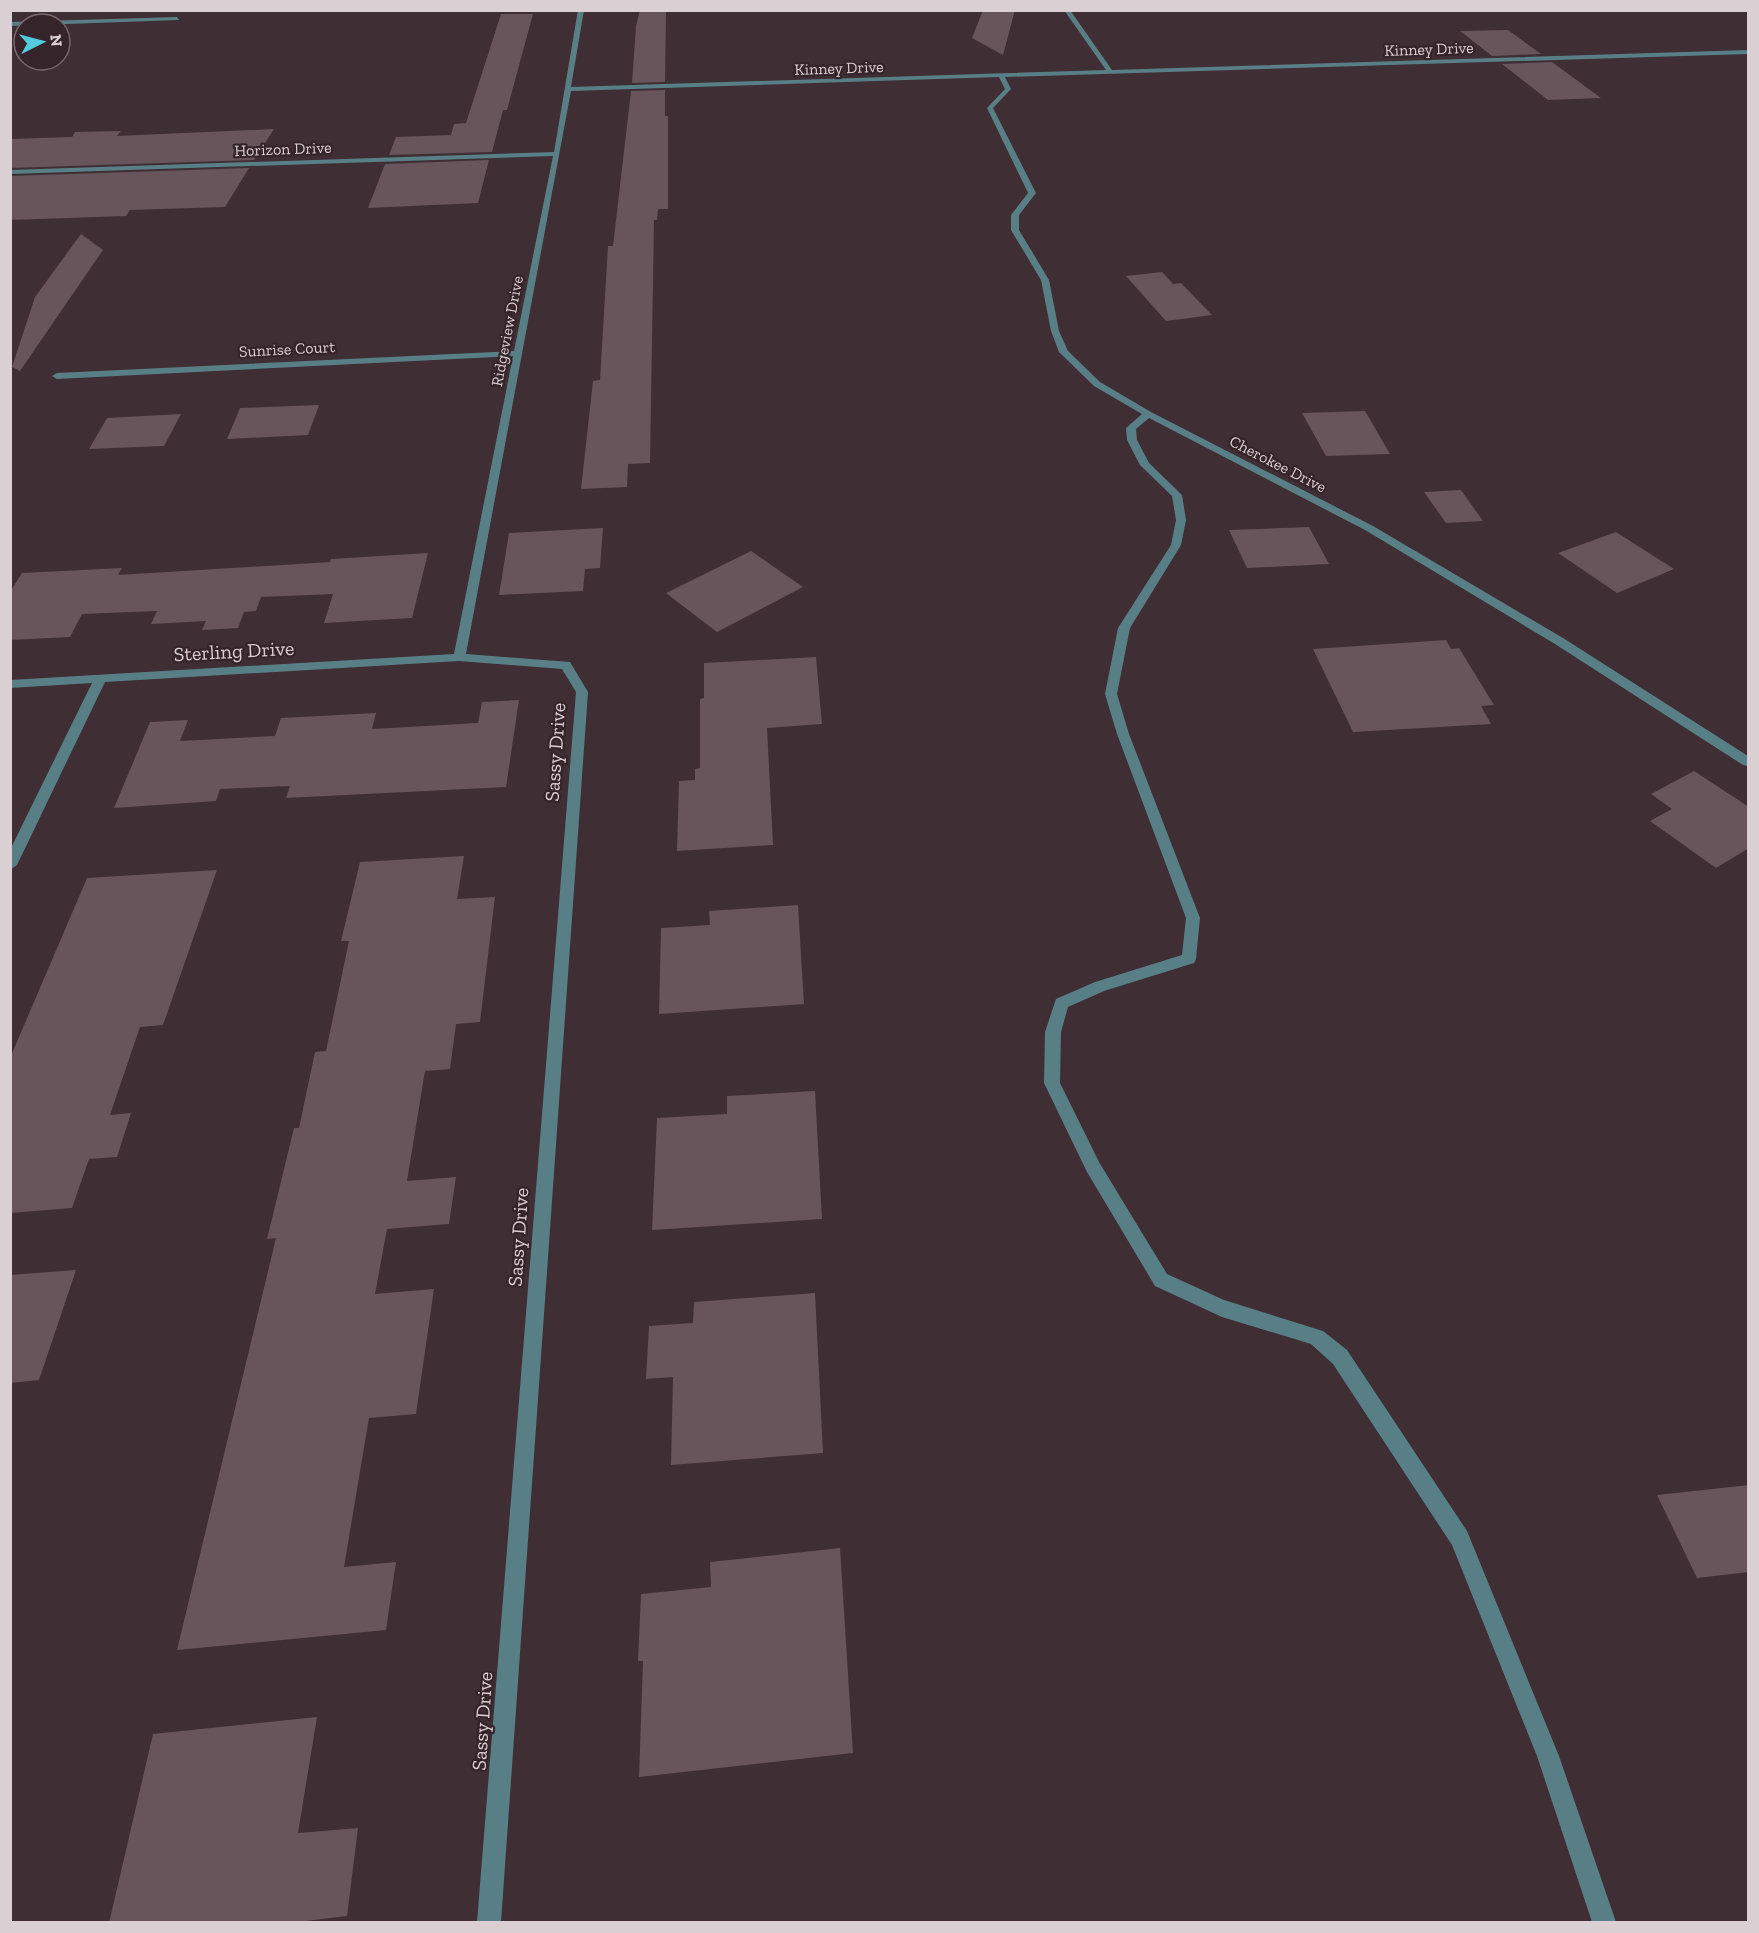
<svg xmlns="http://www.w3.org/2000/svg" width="1759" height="1933" viewBox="0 0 1759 1933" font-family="'Zilla Slab',serif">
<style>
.building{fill:#68545b}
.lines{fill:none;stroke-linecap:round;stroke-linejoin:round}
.minor{fill:#587f86;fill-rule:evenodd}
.labels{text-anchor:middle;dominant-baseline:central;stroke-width:4.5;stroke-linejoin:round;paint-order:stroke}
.far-street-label{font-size:16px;fill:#dacfd2;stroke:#35242a}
.street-label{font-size:20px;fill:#dacfd2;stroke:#35242a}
</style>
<rect width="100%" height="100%" fill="#3f2e34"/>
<path class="building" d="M640,10h26l-1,72 -33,1 4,-57z
M983,10h32l-12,45 -31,-17z
M501,14h32l-26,96h-4l-11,42 -103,3 7,-18 55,-2 3,-11 12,-1z
M1508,30l33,24 -49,2 -32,-25z
M1552,62l49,36 -53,2 -46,-36z
M665,90v26h3v93h-10l-1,11h-3l-4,243 -22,1 -1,23 -46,2 12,-108 7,-1 8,-134h5l18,-155z
M274,129l-20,31 -244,8v-29l62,-2 3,-5 46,-1 -4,5z
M489,160l-11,43 -110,5 17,-44z
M249,168l-24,39 -95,3 -4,6 -116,4v-44z
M81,234l22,16 -83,121 -8,-4 23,-70z
M1162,272l11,12 8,-1 31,32 -46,6 -40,-45z
M319,405l-11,30 -81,4 13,-31z
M1365,411l25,43 -64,2 -24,-43z
M181,414l-17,32 -75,3 18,-31z
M1461,490l22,31 -37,2 -22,-31z
M1309,527l20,37 -82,4 -18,-38z
M603,528l-3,40 -15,1 -2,22 -84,4 10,-62z
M1616,532l58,37 -57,24 -59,-40z
M751,551l52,36 -86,45 -51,-39z
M428,553l-16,65 -88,5 9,-29 -72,3 -5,14 -12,1 -6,16 -36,2 4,-9 -55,3 6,-13 -75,3 -12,23 -60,3v-48l12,-19 100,-5 -4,7 212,-13 1,-3z
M1446,640l5,9 8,-1 35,57 -13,1 10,18 -138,8 -40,-83z
M816,657l6,67 -55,4 6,117 -96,6 2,-70 16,-1v-11l5,-1v-69l4,-1v-35z
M519,700l-13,87 -220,11 4,-12 -70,3 -4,12 -102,7 36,-86 38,-2 -8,21 95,-5 6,-18 95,-5 -4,16 106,-6 4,-21z
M1694,771l55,36v41l-33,20 -66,-47 22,-12 -21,-15z
M464,856l-7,43 38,-2 -15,125 -24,2 -6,45 -25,2 -18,110 49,-4 -7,47 -62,5 -12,65 59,-5 -18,125 -47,4 -25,149 52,-5 -10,68 -209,20 99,-412 -9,1 27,-111h5l16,-76 11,-1 23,-110h-8l19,-79z
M217,870l-54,155 -23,2 -30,88 21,-2 -14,44 -28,2 -17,49 -62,5v-155l77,-180z
M798,905l6,99 -145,10 2,-86 49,-3 -1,-14z
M815,1091l7,128 -170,11 5,-112 70,-4v-18z
M76,1270l-37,110 -29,3v-108z
M815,1293l8,160 -152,12 2,-88 -27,2 3,-53 44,-3 1,-21z
M1749,1485v87l-52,6 -40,-83z
M840,1548l13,205 -214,24 4,-116h-5l3,-67 70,-7 -1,-25z
M317,1717l-19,116 60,-5 -11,88 -58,7h-180l44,-189z"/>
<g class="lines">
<path class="minor" d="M578,10h6l-13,77 535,-17 -42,-60h6l42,60 636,-20v4l-743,23 6,12 -18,19 43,85 -17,22v15l30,50 10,51 9,20 32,31 51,30 222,114 190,112 185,118v10l-5,-1 -188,-121 -190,-114 -216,-112 -13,11 1,11 12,23 33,32 4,25 -5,25 -51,83 -13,66 12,40 71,184 -4,41 -2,4 -90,28 -36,16 -7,25 -1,51 39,79 68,112 57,26 99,31 24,19 120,181 92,225 57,166h-24l-55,-166 -85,-211 -119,-181 -22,-20 -89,-27 -67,-31 -68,-114 -43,-89 1,-51 11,-33 39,-17 87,-27 4,-37 -69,-184 -12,-40 13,-66 53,-83 5,-25 -4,-24 -32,-31 -13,-25 -1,-12 16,-14 -48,-28 -35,-34 -8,-21 -10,-51 -30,-50v-15l17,-22 -41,-85 18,-19 -6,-12 -428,14 -105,563 104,8 18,30 -87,1230h-24l99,-1230 -14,-23 -103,-8 -354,21 -88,183 -7,5v-20l82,-167 -82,5v-8l444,-26 59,-298 -456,23 -5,-3 5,-3 457,-22 39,-195 -543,18v-4l544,-18z
M177,17l2,3 -169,6v-4z"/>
</g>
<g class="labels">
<g class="far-street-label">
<text transform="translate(1429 49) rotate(-2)">Kinney Drive</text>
<text transform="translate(839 68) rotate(-2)">Kinney Drive</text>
<text transform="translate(283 149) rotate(-2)">Horizon Drive</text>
<text transform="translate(507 331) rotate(-79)">Ridgeview Drive</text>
<text transform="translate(287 349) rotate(-3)">Sunrise Court</text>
<text transform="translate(1278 464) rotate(27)">Cherokee Drive</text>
</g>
<g class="street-label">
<text transform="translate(234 651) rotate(-3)">Sterling Drive</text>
<text transform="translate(555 752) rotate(-86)">Sassy Drive</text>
<text transform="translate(518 1237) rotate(-86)">Sassy Drive</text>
<text transform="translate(482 1721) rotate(-86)">Sassy Drive</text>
</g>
</g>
<rect width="1759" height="1933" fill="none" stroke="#dacfd2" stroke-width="24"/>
<g transform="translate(42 42) rotate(84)"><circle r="28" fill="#35242a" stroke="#77686d" stroke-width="1.5"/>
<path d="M0-4.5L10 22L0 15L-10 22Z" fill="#54cadd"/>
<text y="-9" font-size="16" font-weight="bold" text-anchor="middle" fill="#dacfd2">N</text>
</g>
</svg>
